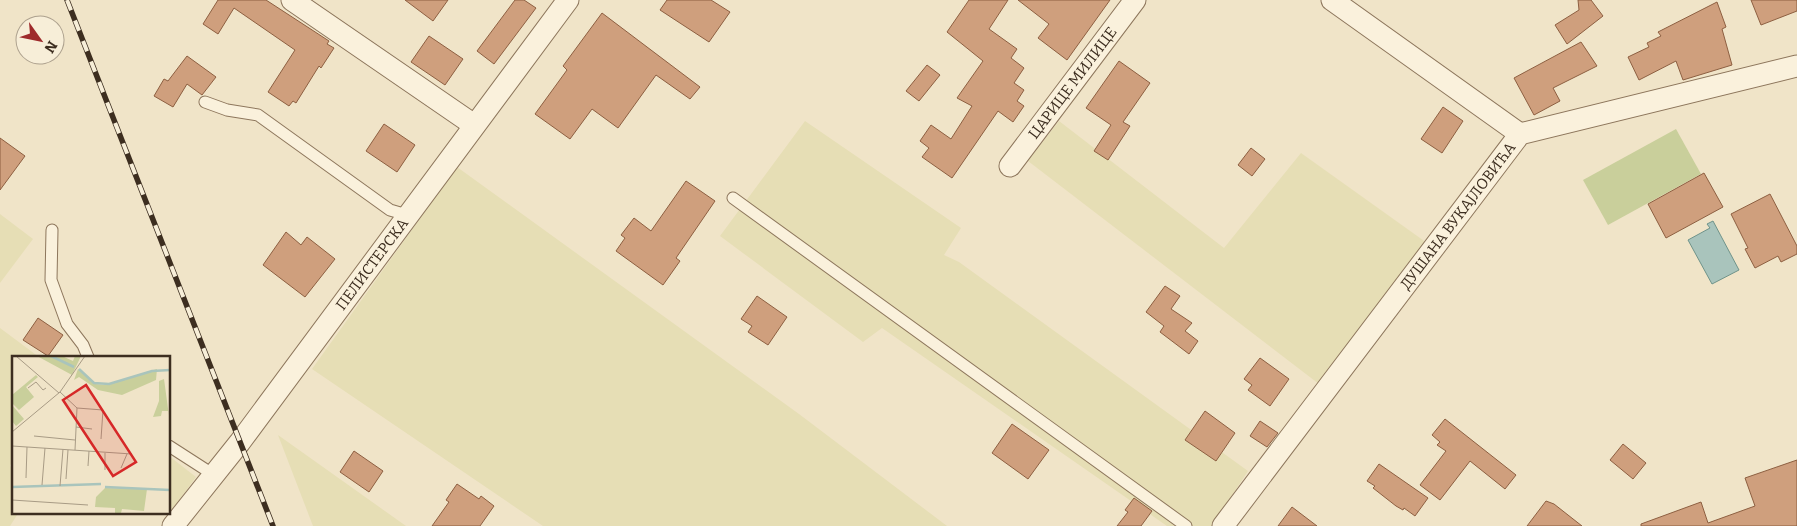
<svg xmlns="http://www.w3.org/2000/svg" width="1797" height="526" viewBox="0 0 1797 526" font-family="Bitter,serif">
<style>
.farmland{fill:#e6deb5}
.green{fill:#c9cf9b}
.water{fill:#a9c4bc;stroke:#6f938a}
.building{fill:#cf9f7d;stroke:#8d5f41}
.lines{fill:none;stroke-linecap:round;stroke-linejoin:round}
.lane-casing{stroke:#8d765c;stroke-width:13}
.street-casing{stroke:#8d765c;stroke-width:23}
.lane{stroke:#faf1dc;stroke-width:11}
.street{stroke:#faf1dc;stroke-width:21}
.rail-casing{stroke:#3d2e20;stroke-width:5.5}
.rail{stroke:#f7eed8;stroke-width:4;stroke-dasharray:11;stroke-linecap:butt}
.labels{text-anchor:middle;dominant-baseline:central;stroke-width:4;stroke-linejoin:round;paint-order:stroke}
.street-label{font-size:15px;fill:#3d2e20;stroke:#f7eed8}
.inset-river{fill:none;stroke:#a9c4bc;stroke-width:2.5}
.inset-road{fill:none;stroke:#a89b85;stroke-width:1}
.view{fill:#d62828;fill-opacity:0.15;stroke:#d62828;stroke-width:2.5}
.inset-edge{fill:none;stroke:#3d2e20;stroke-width:2.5}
</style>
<rect width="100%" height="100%" fill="#f0e4c8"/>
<path class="farmland" d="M805,121l156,107 -17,27 15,7 289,209 -36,55h-45l-285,-198 -19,14 -143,-106z
M1059,121l165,127 77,-95 126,90 -108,141 -291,-223z
M457,167l342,247 148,112h-404l-231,-157z
M0,214l33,25 -33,44z
M0,328l39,29h-25v101l-4,8 4,3v43h5l-9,14h-10z
M278,435l128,91h-93z
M169,456l27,21 -27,37 -2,-2h2z"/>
<path class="green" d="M1676,129l25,45 -93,51 -25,-45z"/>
<path class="water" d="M1713,221l26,49 -27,14 -24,-44 22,-12 -3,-4z"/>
<path class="building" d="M218,0h48l63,41 -2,3 7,4 -13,20 -2,-2 -23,37 -3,-2 -4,5 -21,-14 27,-42 -61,-42 -16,26 -15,-10z
M405,0h43l-15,21z
M515,0h9l12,8 -42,56 -17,-13z
M667,0h44l19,12 -21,30 -49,-32z
M969,0h39l-19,29 28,20 -6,9 13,10 -10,15 10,7 -7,11 7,5 -11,16 -15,-11 -46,67 -30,-21 7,-9 -9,-7 11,-16 20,14 21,-33 -15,-8 26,-37 -36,-29z
M1018,0h92l-43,60 -29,-22 11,-14z
M1578,0h13l12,16 -36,28 -12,-19 24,-15z
M1751,0h46v11l-36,14z
M1717,2l9,25 -4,2 10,36 -49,15 -7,-19 -37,19 -11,-23 21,-10 -2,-4 14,-7 -3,-4z
M602,13l98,74 -10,12 -34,-24 -38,53 -26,-19 -22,30 -35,-25 32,-44 -4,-4z
M429,36l34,23 -18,26 -34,-23z
M1581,42l16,24 -44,22 7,13 -26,14 -20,-37z
M187,56l29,21 -14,18 -15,-11 -14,23 -19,-11 10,-17 4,2z
M1119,61l31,22 -27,39 7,4 -22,34 -14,-9 17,-26 -25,-17z
M927,65l13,10 -21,26 -13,-10z
M1443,107l20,14 -21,32 -21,-14z
M384,124l31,21 -18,27 -31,-21z
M0,138l25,18 -25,34z
M1251,148l14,11 -13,17 -14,-11z
M1704,173l19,34 -57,31 -18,-34z
M686,181l29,20 -39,57 4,3 -17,24 -47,-34 9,-13 -4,-3 13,-17 17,13z
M1770,194l27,52v8l-16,8 -3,-6 -23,12 -10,-19 3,-1 -17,-34z
M286,232l15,13 6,-8 28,22 -30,38 -42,-32z
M1165,286l15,10 -9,13 21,14 -7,8 13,10 -9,13 -29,-22 4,-6 -18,-14z
M757,296l30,21 -19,28 -20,-13 4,-6 -11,-7z
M38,318l25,17 -15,21 -25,-16z
M1260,358l29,21 -19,27 -22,-16 4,-5 -8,-6z
M1205,411l30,22 -19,28 -31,-21z
M1445,419l71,56 -11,14 -35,-28 -30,39 -20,-15 26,-34 -9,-6 3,-3 -8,-7z
M1260,421l18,12 -11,14 -17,-11z
M1012,424l37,26 -21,29 -36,-26z
M1623,444l23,19 -13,16 -23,-19z
M354,451l29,20 -14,21 -29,-20z
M1797,460v66h-156v-2l60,-22 7,21 47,-17 -10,-28z
M1379,464l49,34 -13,18 -11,-8 -1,2 -7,-4 -23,-18 2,-2 -8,-5z
M457,484l22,15 2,-3 13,10 -14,20h-48l17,-24 -3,-2z
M1134,498l18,13 -11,15h-24l11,-14 -3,-2z
M1546,501l8,3 28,22h-55z
M1292,507l25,19h-39z"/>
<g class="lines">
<g class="lane-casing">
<path id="lane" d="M205,102l22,8 31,5 132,95 17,5
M733,198l453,328
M52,230l-1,50 16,44 16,21 5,12
M169,446l45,29"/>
</g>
<g class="street-casing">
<g id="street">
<path d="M292,0l182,125"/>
<path d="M1332,0l188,134"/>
<path id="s1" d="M1010,166l125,-166"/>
<path id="s2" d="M173,526l67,-84 328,-442"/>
<path id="s3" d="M1223,526l297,-392 277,-68"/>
</g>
</g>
<use href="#lane" class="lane"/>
<use href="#street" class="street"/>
<g class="rail-casing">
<path id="rail" d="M67,0l206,526"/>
</g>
<use href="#rail" class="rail"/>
</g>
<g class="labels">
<g class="street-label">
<text stroke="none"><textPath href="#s1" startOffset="104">ЦАРИЦЕ МИЛИЦЕ</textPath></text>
<text stroke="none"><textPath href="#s3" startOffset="389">ДУШАНА ВУКАЈЛОВИЋА</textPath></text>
<text stroke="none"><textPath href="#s2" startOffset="329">ПЕЛИСТЕРСКА</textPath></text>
</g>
</g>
<g transform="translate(12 356)">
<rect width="158" height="158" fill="#f0e4c8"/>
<path d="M25,0h25l11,5 2,-5h6l-9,19zM66,13l18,15 9,1 52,-16 -1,11 -34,15 -24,-5 -19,-13 -5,3zM24,19l2,2 -12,10 8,10 -15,13 -7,-7v-8zM152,23l5,37 -1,-5h-6l-1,5 -8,1 6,-16v-20zM0,49l12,14 -8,7 -4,-5zM93,132l42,1 -3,22 -22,-2 -1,4h-6v-5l-20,-1 1,-10z" fill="#c9cf9b"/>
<path class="inset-river" d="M39,0l23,11M67,13l15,14 15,1 43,-13 18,-1M0,131l89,-3M93,131l65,3"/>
<path class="inset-road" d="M4,0l43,37M16,32l8,-6 7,8 3,-2M48,36l17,16 26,2 -2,29M64,71l16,2M0,76l48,-40 25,-36M22,80l41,4M0,90l120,8M63,94l2,-42M76,110l1,-15M109,112l6,-14M93,114v-17M14,122l1,-31M54,123l2,-29M30,129l3,-37M48,130l3,-37M0,144l76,5"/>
<path class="view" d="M74,29l50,77 -23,14 -50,-76z"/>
<rect width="158" height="158" class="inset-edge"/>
</g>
<g transform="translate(40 40) rotate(123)"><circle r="24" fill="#f7eed8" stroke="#ada18e"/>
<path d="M0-4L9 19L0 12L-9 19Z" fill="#9e2a2b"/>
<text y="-8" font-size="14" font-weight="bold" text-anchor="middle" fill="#3d2e20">N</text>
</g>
</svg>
